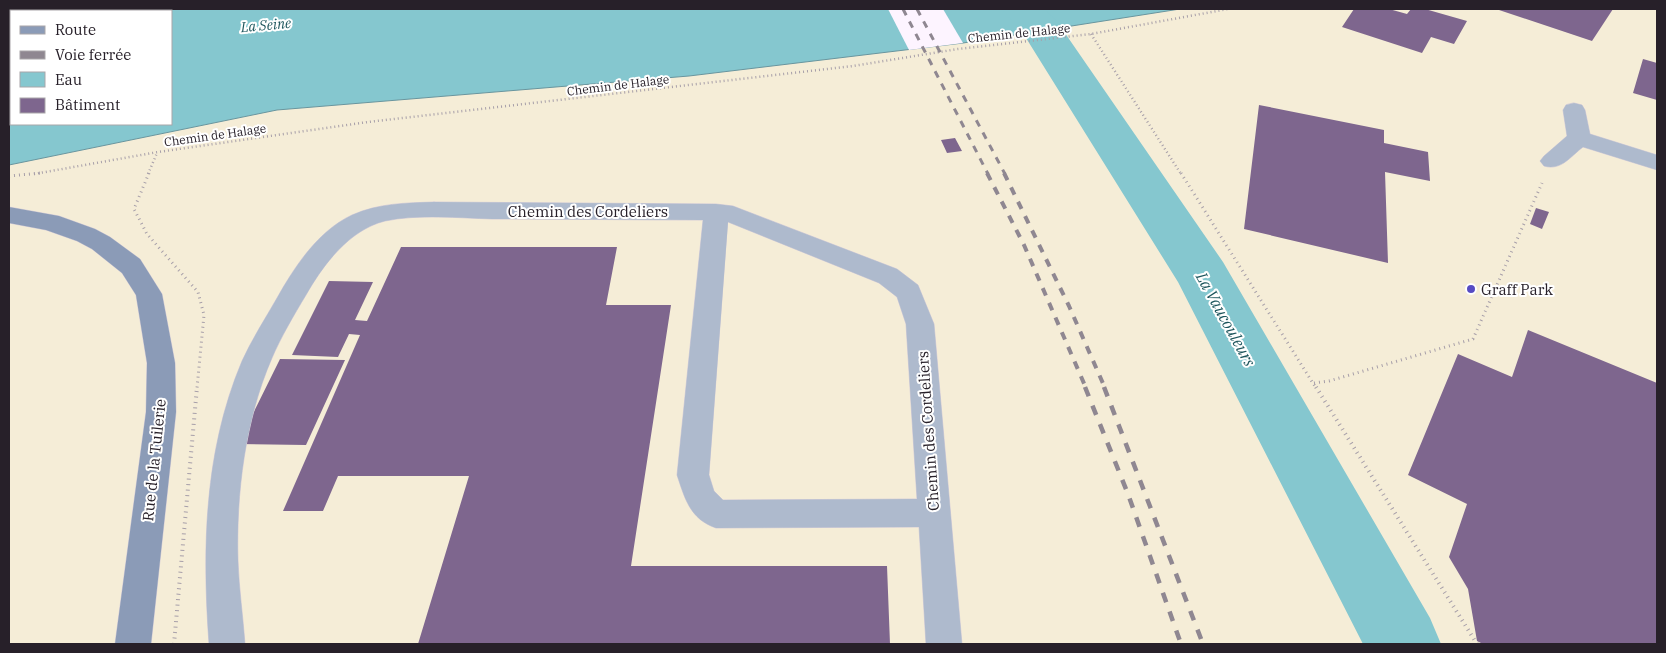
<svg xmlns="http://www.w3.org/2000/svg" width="1666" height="653" viewBox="0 0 1666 653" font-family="'IBM Plex Serif',serif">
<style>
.industrial{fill:#f5edd7}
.water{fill:#85c7cf;stroke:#69959d;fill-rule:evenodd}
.pier{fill:#fdf4ff}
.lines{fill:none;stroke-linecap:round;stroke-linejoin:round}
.river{fill:#85c7cf;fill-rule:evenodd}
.building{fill:#7e668e}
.minor-casing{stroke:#d6ced8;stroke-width:1}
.secondary-casing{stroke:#d6ced8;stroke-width:1}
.path-far2{stroke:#a79fa9;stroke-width:2.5;stroke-dasharray:1 3;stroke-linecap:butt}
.path-far1{stroke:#a79fa9;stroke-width:3;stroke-dasharray:1 4;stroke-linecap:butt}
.path{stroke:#a79fa9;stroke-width:4;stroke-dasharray:1 4.5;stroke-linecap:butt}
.minor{fill:#aebacd;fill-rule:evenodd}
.secondary{fill:#8b9bb7;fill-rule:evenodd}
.rail-far2{stroke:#8f8791;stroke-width:3;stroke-dasharray:7 7;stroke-linecap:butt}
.rail-far1{stroke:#8f8791;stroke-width:4;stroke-dasharray:8 8;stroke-linecap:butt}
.rail{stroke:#8f8791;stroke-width:4.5;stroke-dasharray:10 10;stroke-linecap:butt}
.poi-dot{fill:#564bc3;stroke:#fff;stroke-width:2}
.labels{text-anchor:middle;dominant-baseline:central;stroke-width:4;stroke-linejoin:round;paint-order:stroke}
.far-street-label{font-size:12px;fill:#272029;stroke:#fff}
.far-water-label{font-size:14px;font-style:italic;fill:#1d555c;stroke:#fff}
.street-label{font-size:15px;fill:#272029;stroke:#fff}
.poi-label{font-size:15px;fill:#272029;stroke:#fff;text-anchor:start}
.water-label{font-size:16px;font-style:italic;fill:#1d555c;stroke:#fff}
</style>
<rect width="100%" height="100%" fill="#fdf4ff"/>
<path class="industrial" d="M1180,9h477v635h-1648v-479l268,-55 412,-34 274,-33z"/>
<path class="water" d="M9,9h1171l-217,34 -274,33 -412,34 -268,55zM11,11h160v113h-160z"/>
<path class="pier" d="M888,9h55l20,34 -54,7z"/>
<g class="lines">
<path class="river" d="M1002,9h43l13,14 165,239 207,356 11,26h-78l-185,-362 -152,-244z"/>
</g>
<path class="building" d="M1354,9h35l18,5 4,-5h14l42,12 -13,23 -23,-7 -9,16 -80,-26z
M1496,9h117l-21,32z
M1643,59l14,4v37l-24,-7z
M1259,105l125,25v13l44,9 2,29 -45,-9 3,91 -144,-34z
M955,138l7,13 -15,2 -6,-13z
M1536,208l13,4 -7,17 -12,-5z
M401,247h216l-11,58h65l-40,261h256l3,78h-472l51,-168h-131l-15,35h-40l77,-176 -11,-1 -11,23 -46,-2 37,-74 44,1 -18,38 12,1z
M1528,330l129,53v261h-174l-6,-3 -9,-52 -19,-32 18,-53 -59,-29 50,-121 54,23z
M280,359l65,1 -39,85 -68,-1z"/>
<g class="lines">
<g class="minor-casing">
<path id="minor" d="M1574,103l8,2 3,5 5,24 67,21v15l-74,-23c-13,10 -22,24 -39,19l-4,-5 4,-5 23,-20 -4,-26 3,-5z
M434,202l282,2 17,2 164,63 21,16 16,39 28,320h-36l-7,-117 -203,1c-26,-9 -31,-29 -39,-53l26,-255c-70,0 -140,-1 -211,-1 -33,-1 -74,-5 -107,2 -36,9 -62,44 -79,74 -12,20 -25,42 -34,63 -27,62 -36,136 -34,203 1,28 5,55 7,83h-36c-7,-96 -5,-193 33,-283 10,-22 23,-42 35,-63 18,-32 41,-67 75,-83 27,-12 54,-12 82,-13zM728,222l151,61 18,14 9,27 11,175 -194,1 -9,-9 -5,-16z"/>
</g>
<g class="secondary-casing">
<path id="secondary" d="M9,207l50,9 36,13 15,8 30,22 22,35 13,69 1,49 -25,232h-36l31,-232 1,-49 -11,-68 -14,-22 -30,-24 -15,-8 -31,-11 -37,-7z"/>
</g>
<path class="path-far2" d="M1091,34l90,140
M34,174l124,-22 210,-30 485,-56 105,-17 133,-15 137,-25
M148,174l9,-21"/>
<path class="path-far1" d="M149,173l-15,36 13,25 51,58 6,23 -7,73
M1181,173l135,215
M9,176l32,-3
M1314,383l15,-2 144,-42 69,-156"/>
<path class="path" d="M1316,387l161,257
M174,644l23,-257"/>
<use href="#minor" class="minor"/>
<use href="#secondary" class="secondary"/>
<path class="rail-far2" d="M903,9l85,165
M917,9l88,165"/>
<path class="rail-far1" d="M987,173l37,72 62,143
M1004,173l65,133 36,82"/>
<path class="rail" d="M1085,387l43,107 53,150
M1104,387l99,257"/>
</g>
<circle class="poi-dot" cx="1471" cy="289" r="5"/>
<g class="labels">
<g class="far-street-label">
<text transform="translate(1019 33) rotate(-6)">Chemin de Halage</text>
<text transform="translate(618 85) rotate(-7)">Chemin de Halage</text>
<text transform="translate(215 135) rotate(-8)">Chemin de Halage</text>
</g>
<g class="far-water-label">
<text transform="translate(266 25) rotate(-5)">La Seine</text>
</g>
<g class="street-label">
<text x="588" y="211">Chemin des Cordeliers</text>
<text transform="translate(928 431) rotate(-94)">Chemin des Cordeliers</text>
<text transform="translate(154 460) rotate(-84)">Rue de la Tuilerie</text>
</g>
<g class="poi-label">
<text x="1481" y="289">Graff Park</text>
</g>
<g class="water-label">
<text transform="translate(1226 319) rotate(61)">La Vaucouleurs</text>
</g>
</g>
<rect width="1666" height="653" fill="none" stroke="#272029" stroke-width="20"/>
<rect x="10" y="10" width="162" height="115" fill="#ffffff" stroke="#a9a6a9"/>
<rect x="20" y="26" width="25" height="8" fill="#8b9bb7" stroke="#a9a6a9"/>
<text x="55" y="35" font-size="15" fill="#272029">Route</text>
<rect x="20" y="51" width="25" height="8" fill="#8f8791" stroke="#a9a6a9"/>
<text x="55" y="60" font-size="15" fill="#272029">Voie ferrée</text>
<rect x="20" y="72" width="25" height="15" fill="#85c7cf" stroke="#a9a6a9"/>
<text x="55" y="85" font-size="15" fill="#272029">Eau</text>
<rect x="20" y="98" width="25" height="15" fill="#7e668e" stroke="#a9a6a9"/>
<text x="55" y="110" font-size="15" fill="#272029">Bâtiment</text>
</svg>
